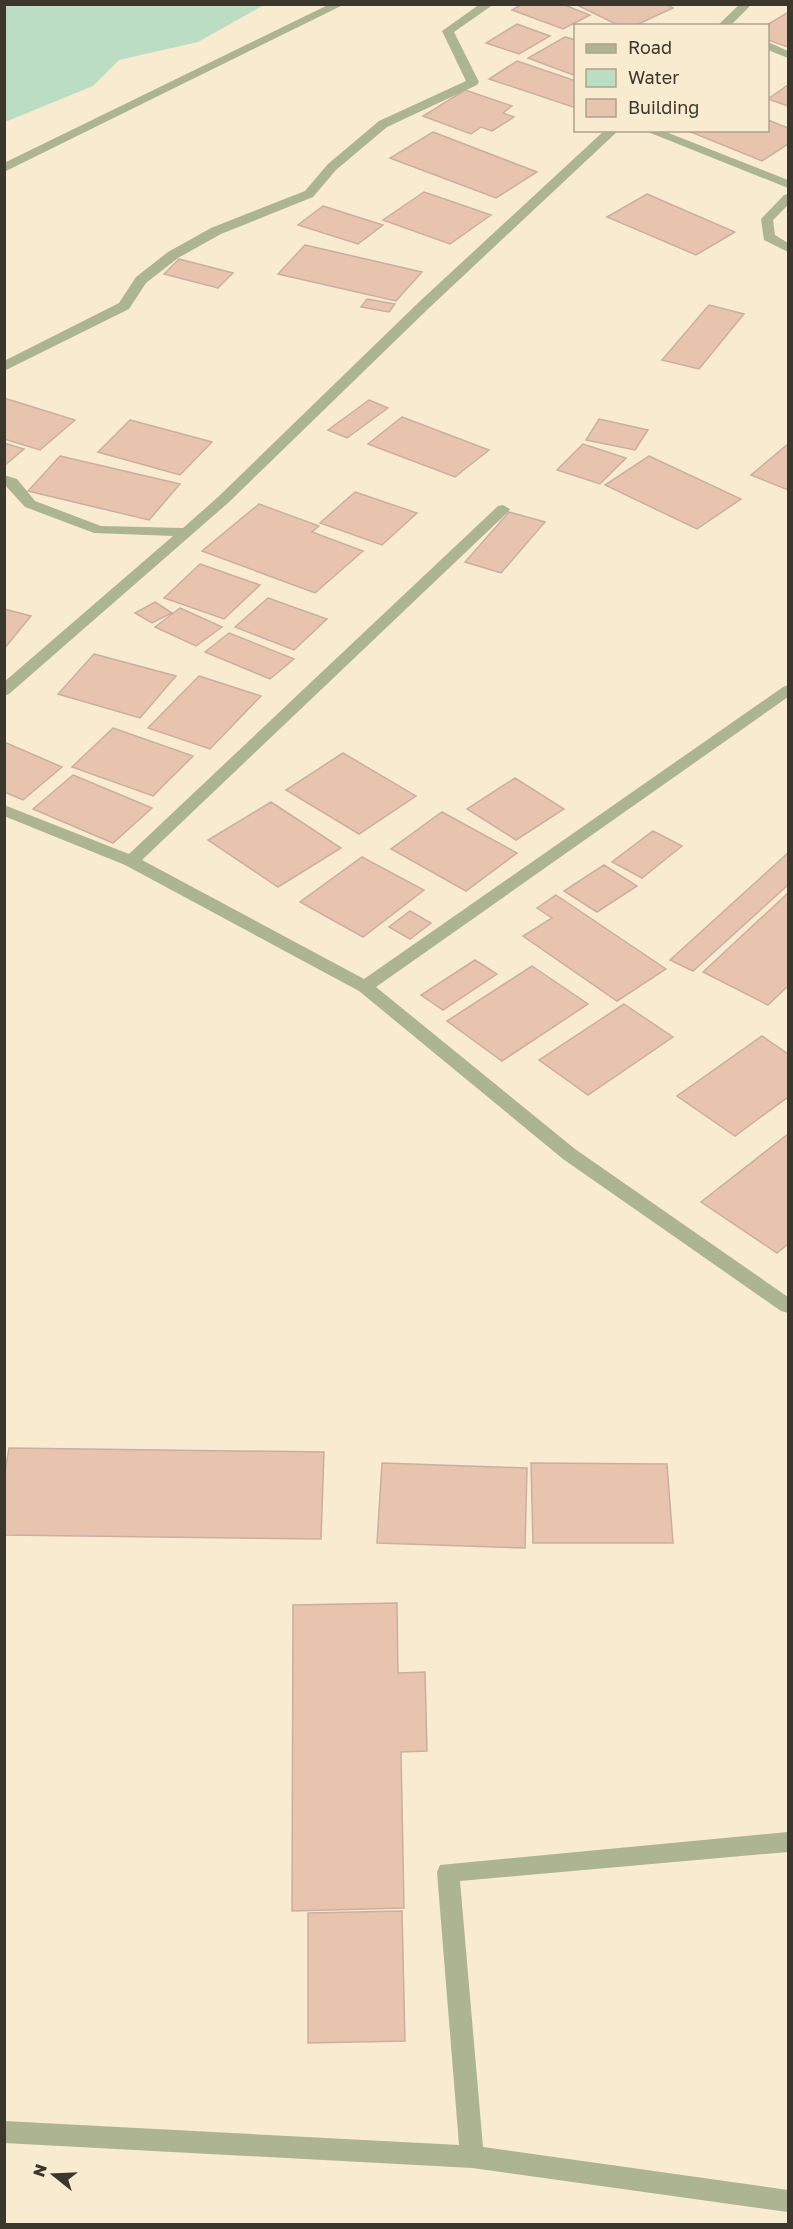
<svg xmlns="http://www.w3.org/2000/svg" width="793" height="2229" viewBox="0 0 793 2229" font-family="'Golos Text',sans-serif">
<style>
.water{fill:#bbddc3}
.building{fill:#e8c4af;stroke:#caafa0;stroke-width:1.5}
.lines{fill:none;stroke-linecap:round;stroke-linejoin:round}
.street{fill:#acb491;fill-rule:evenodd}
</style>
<rect width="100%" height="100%" fill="#f9ebd0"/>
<path class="water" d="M5,4h259v1l-66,37 -79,18 -26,26 -88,36z"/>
<path class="building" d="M522,4h40l28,11 -27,14 -51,-19z
M575,4h90l8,4 -39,18h-14z
M787,13l1,1v33l-20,-7 -3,-14z
M517,24l33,12 -31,18 -33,-11z
M565,37l11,3v36l-48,-18z
M517,61l59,20v27l-87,-29z
M788,85v21l-20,-7z
M465,90l47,16 -9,7 11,4 -22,14 -11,-4 -10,7 -48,-18z
M768,120l20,8v16l-26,17 -76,-31h82z
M433,132l104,40 -41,26 -106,-40z
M424,192l67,23 -41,29 -67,-24z
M647,194l88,38 -39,23 -89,-38z
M323,206l60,19 -25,19 -60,-19z
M305,245l117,27 -26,29 -118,-27z
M179,259l54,14 -15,15 -54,-14z
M367,299l28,5 -6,8 -28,-5z
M709,305l35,9 -45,55 -37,-9z
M4,398l71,22 -35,30 -36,-11z
M369,400l19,8 -41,30 -19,-8z
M402,417l87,33 -34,27 -87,-33z
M599,419l49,11 -13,20 -49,-10z
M130,420l82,22 -32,33 -82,-23z
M4,443l20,6 -20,17z
M583,444l43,14 -26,26 -43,-14z
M788,444v46l-37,-15z
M60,456l120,28 -31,36 -121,-29z
M649,456l92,43 -44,30 -92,-44z
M355,492l62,21 -35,32 -62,-22z
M259,504l60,22 -7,6 51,19 -48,42 -113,-42z
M509,512l36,10 -44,51 -36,-11z
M200,564l60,21 -36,34 -60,-21z
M268,598l59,21 -33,31 -59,-23z
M155,602l17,11 -20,10 -17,-10z
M180,608l42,19 -26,19 -41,-19z
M4,609l27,7 -27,33z
M229,633l65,26 -24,20 -65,-27z
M94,654l82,22 -36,42 -82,-24z
M199,676l62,20 -51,53 -62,-21z
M113,728l80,28 -40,40 -81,-29z
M4,742l58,25 -39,33 -19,-8z
M343,753l73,43 -57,38 -73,-44z
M73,775l79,33 -39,35 -80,-34z
M515,778l49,31 -48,31 -49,-31z
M271,802l70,46 -63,39 -70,-47z
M442,812l75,41 -51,38 -75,-42z
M653,831l29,15 -40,32 -30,-16z
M788,853v32l-95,86 -23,-11z
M362,857l62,33 -61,47 -63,-35z
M604,865l33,21 -40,26 -33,-21z
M788,893v93l-20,19 -65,-33z
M556,895l110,74 -49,32 -94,-65 29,-18 -15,-10z
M410,911l21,12 -21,16 -21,-12z
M475,960l22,14 -54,36 -22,-15z
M532,966l56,38 -86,57 -55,-40z
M624,1004l49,33 -85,58 -49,-35z
M762,1036l26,18v43l-53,39 -58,-40z
M788,1134v110l-11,9 -76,-51z
M9,1448l315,4 -3,87 -317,-4v-57z
M382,1463l145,5 -2,80 -148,-5z
M531,1463l136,1 6,79h-140z
M397,1603l1,70 27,-1 2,79 -26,1 3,156 -112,3 1,-306z
M402,1911l3,130 -97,2v-130z"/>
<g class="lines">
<path class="street" d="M330,4h15l-341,168v-9z
M480,4h14l-40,28 25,50 -2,3 -90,42 -51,43 -23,27 -92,37 -43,24 -32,25 -17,26 -125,62v-10l115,-58 17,-26 32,-25 43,-24 94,-37 23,-27 51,-43 87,-40 -24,-50z
M740,4h12l-22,22h-13z
M768,42l20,9v7l-20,-8z
M605,130h14l-190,178 -201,195 -219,191 -5,2v-14l169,-146 -79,-3 -69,-26 -21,-23v-9l13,4 18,22 66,25 82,2 35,-31 201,-195z
M643,130h18l127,50v8z
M788,194v11l-15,15 2,15 13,8v9l-24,-12 -3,-21 23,-24z
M503,505l7,4 -2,3 -366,348 222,119 419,-292 5,-2v12l-412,290 199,162 213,148v16l-7,-2 -218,-152 -204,-168 -234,-126 -121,-49v-11l125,49 369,-348z
M788,1832v20l-328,29 23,266 305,43v22l-316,-44 -468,-25v-22l455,24 -22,-273 3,-7z"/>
</g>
<rect width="793" height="2229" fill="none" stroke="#3c372c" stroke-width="12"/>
<rect x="574" y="24" width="195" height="108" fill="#f9ebd0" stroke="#ada38e" stroke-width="1.5"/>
<rect x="586" y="44" width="30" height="9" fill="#acb491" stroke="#ada38e" stroke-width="1.5"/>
<text x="628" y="54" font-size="18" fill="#3c372c">Road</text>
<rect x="586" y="69" width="30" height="18" fill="#bbddc3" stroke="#ada38e" stroke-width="1.5"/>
<text x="628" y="84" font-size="18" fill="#3c372c">Water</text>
<rect x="586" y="99" width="30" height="18" fill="#e8c4af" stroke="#ada38e" stroke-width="1.5"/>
<text x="628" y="114" font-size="18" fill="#3c372c">Building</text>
<g transform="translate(54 2175) rotate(288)" stroke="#f9ebd0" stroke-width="4.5" paint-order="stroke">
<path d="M0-4.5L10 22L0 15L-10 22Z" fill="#3c372c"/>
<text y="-9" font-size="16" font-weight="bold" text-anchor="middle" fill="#3c372c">N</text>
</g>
</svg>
